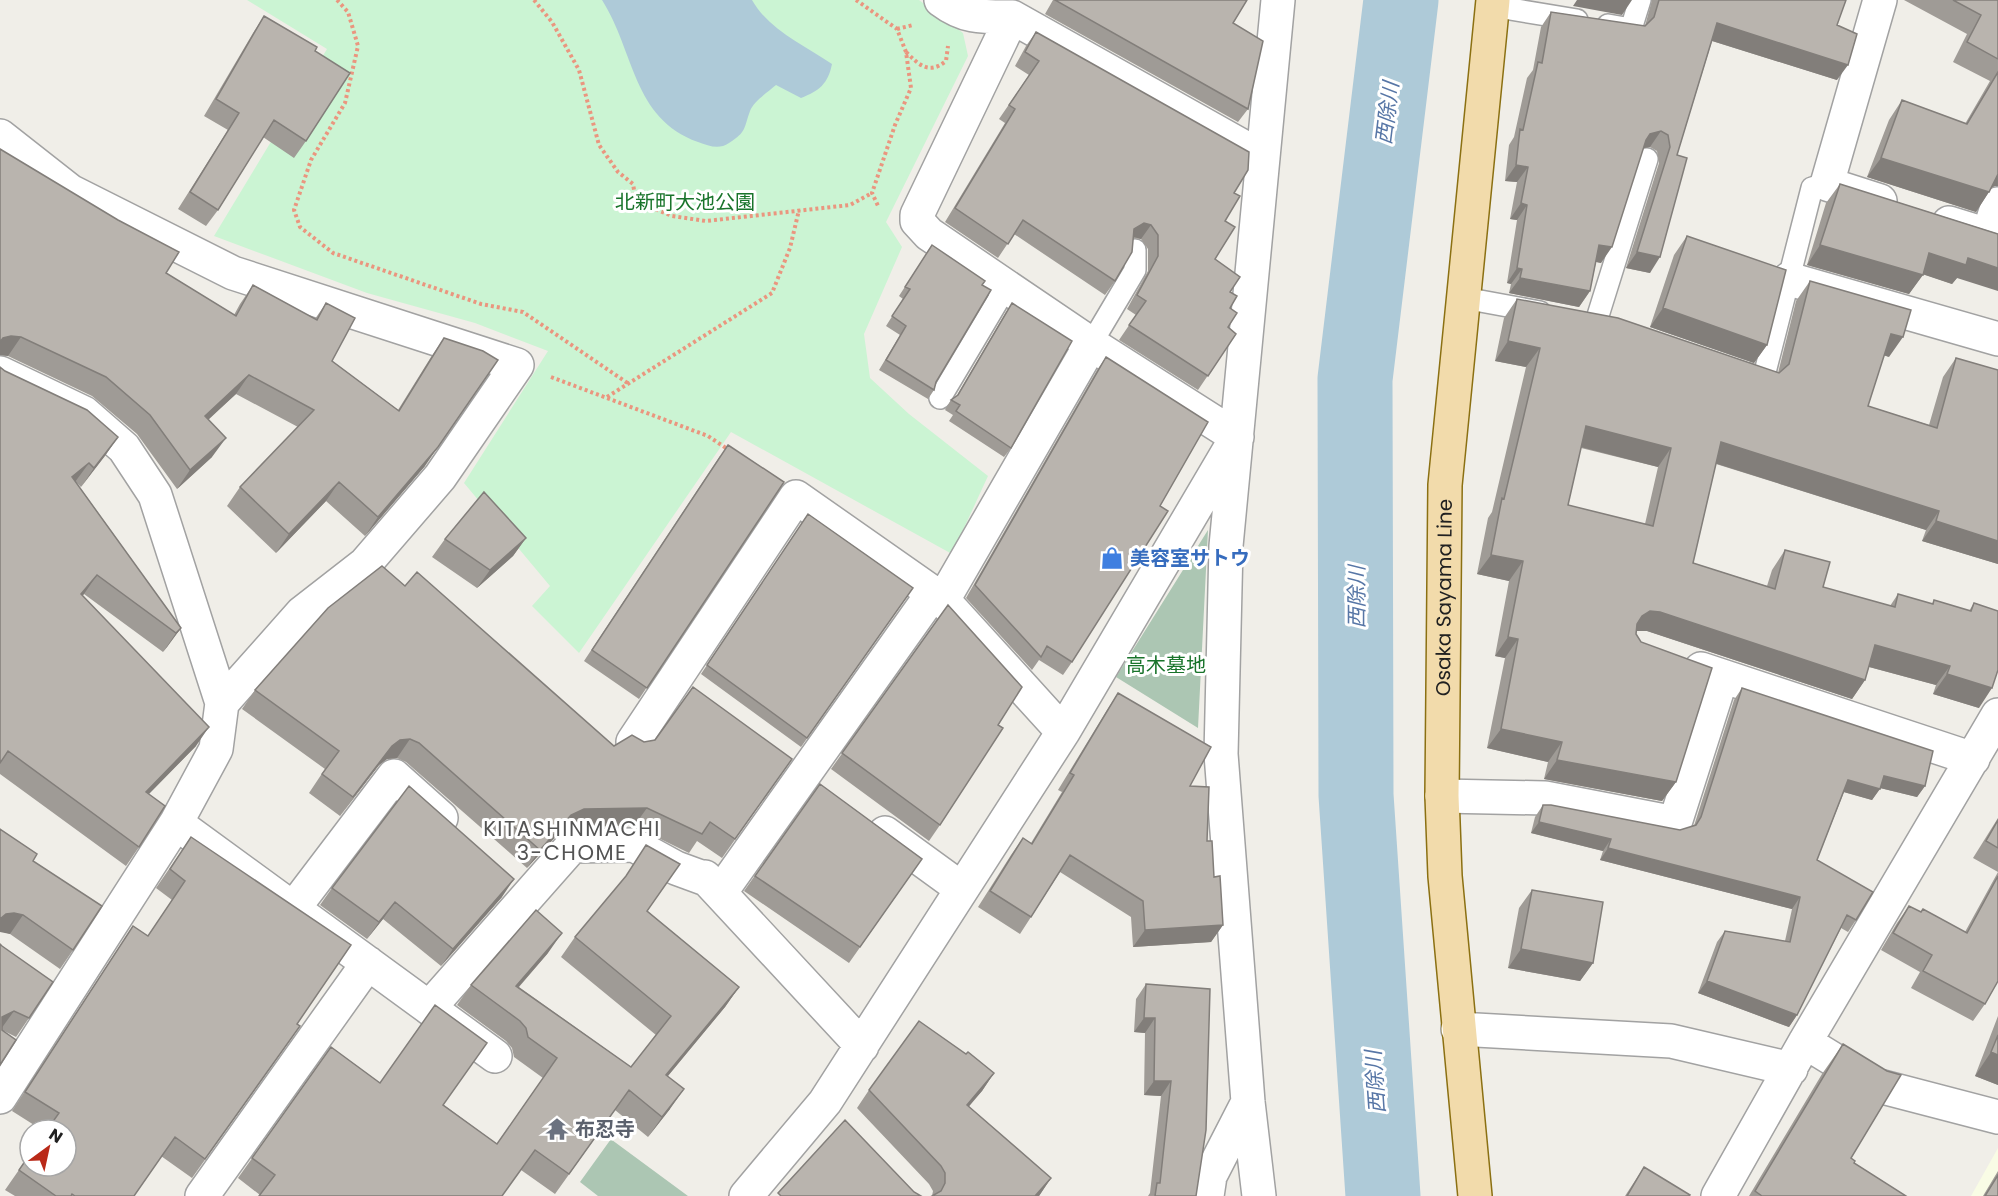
<svg xmlns="http://www.w3.org/2000/svg" width="1998" height="1196" viewBox="0 0 1998 1196" font-family="Poppins,'Noto Sans JP',sans-serif">
<style>
.education{fill:#f9fce5}
.cemetery{fill:#acc6b3}
.park{fill:#cbf4d3}
.water{fill:#aecad8}
.lines{fill:none;stroke-linecap:round;stroke-linejoin:round}
.river{stroke:#aecad8;stroke-width:75}
.lane-casing{stroke:#a2a2a2;stroke-width:24}
.street-casing{stroke:#a2a2a2;stroke-width:36}
.primary-casing{stroke:#8b7012;stroke-width:36}
.path{stroke:#ea967f;stroke-width:4;stroke-dasharray:3 3;stroke-linecap:butt}
.lane{stroke:#fff;stroke-width:21}
.street{stroke:#fff;stroke-width:33}
.primary{stroke:#f2dbab;stroke-width:33}
.wall{fill:#9f9b96;fill-rule:evenodd}
.shaded-wall{fill:#827e7a}
.building{fill:#b9b4ae;stroke:#827e7a;stroke-width:1.5;fill-rule:evenodd}
.labels{text-anchor:middle;dominant-baseline:central;stroke-width:6;stroke-linejoin:round;paint-order:stroke}
.park-label{font-size:20px;fill:#19742b;stroke:#fff}
.shop-label{font-size:20px;font-weight:bold;fill:#366cbe;stroke:#fff;text-anchor:start}
.street-label{font-size:20px;fill:#212121;stroke:#fff}
.worship-label{font-size:20px;font-weight:bold;fill:#5b616d;stroke:#fff;text-anchor:start}
.water-label{font-size:21px;font-style:italic;fill:#5776a6;stroke:#fff}
.neighbourhood-label{font-size:21px;letter-spacing:1.5px;fill:#545454;stroke:#fff}
</style>
<rect width="100%" height="100%" fill="#f0eee8"/>
<path class="education" d="M1998,1148v48h-27z"/>
<path class="cemetery" d="M1208,530l-10,198 -82,-51z
M611,1139l1,1 76,56h-90l-18,-14z"/>
<path class="park" d="M247,0h672l44,33 5,23 -82,166 16,25 -38,87 6,44 39,36 79,62 -36,78 -221,-122 -152,221 -47,-47 18,-20 -86,-103 84,-132 -73,-28 -108,-30 -153,-57 113,-187z"/>
<path class="water" d="M602,0h150c17,30 52,45 80,64 -4,20 -13,27 -31,34l-25,-13c-8,7 -22,16 -26,26 -6,16 -3,21 -21,32 -10,7 -20,3 -31,-1 -66,-24 -63,-90 -96,-142z"/>
<g class="lines">
<path class="river" d="M1383,1196l-27,-401 -1,-416 46,-379"/>
<g class="lane-casing">
<path id="lane" d="M1492,6l85,14
M1608,25l23,4 9,-29
M1464,298l76,14
M1596,322l51,-163
M1091,344l44,-74v-20
M1748,374l15,6 49,-192 15,-4
M940,398l66,-111"/>
</g>
<g class="street-casing">
<path id="street" d="M941,0c24,18 41,17 71,17l251,141
M1880,0l-53,184 53,17
M0,136l70,55 163,82 284,92 -77,112 -75,87 -63,49 -80,90
M1949,223l39,12 10,-31
M1789,279l209,60
M0,373l84,40 40,35 31,47 67,208 -6,46 -40,74 -176,274
M943,600l148,-256 -162,-110 -12,-13v-6l95,-198
M1701,669l272,90
M1063,732l174,-295 -146,-93
M633,742l163,-245 147,103 120,132 -238,370 -79,94
M1442,796l103,2 130,25 47,-147
M176,823l319,233
M885,833l77,56
M705,877l157,169
M720,893l213,-300
M293,909l101,-133 47,42
M429,1008l143,-162 62,-1 42,23 30,11
M1458,1029l213,12 120,28
M1805,1042l70,43 123,32
M202,1196l166,-233
M1207,1196l3,-20 38,-74
M1259,1196l-11,-94 -27,-348 5,-208 52,-546
M1718,1196l87,-154 193,-327"/>
</g>
<g class="primary-casing">
<g id="primary">
<path id="s1" d="M1475,1196l-30,-320 -3,-80 3,-311 48,-485"/>
</g>
</g>
<path class="path" d="M337,0l11,12 10,34 -13,57 -34,57 -17,50 6,17 33,26 148,51 42,8 106,72
M534,0l18,22 27,48 20,75 19,27 15,12 3,17 36,15 34,5 144,-16 22,-12
M856,0l41,29 9,23 5,36 -16,37 -23,68 7,15
M897,29l16,-4
M906,52c13,13 23,23 40,9l2,-15
M551,377l157,59 21,14
M607,397l165,-104 18,-45 9,-38"/>
<use href="#lane" class="lane"/>
<use href="#street" class="street"/>
<use href="#primary" class="primary"/>
</g>
<path class="wall" d="M1053,0h194l-14,23 15,86 -10,13 -193,-108z
M1652,0h194l-9,25v55l-125,-39 -35,114 -27,118 -24,-5 33,-105 -2,-12 -7,-4 -7,1 -42,115 -5,-1 -6,29 -11,16 -70,-14 2,-9 -4,-1 10,-63 -7,-1 7,-37 -12,-1 4,-36 5,-8 13,-59 6,-8 8,-43 10,-15 94,14z
M1904,0h94v186h-3l-3,1 -16,25 -109,-35 22,-57 13,-20 63,24 25,-43 -37,-19 14,-28z
M264,16l51,35 -9,90 -12,17 -31,-21 -45,73 -12,16 -28,-17 50,-79 -24,-14 49,-83z
M1036,32l198,161 -9,28 -10,38 15,33 -2,35 8,7 -38,56 -79,-50 17,-25 -9,-6 21,-38v-22l-7,-10 -8,-1 -18,43 -10,14 -91,-61 -16,24 -53,-36 60,-99 -6,-4 30,-44 -14,-9 11,-20z
M0,149l166,124 68,42 6,-11 13,-19 62,34 11,-16 6,58 66,49 33,-53 13,-19 -19,128 -60,70 -39,-35 -50,52 -49,-47 13,-19 58,-60 -62,-33 -28,25 4,38 -35,32 -40,-55 -45,-38 -84,-40 -8,-1z
M1840,184l156,49 -39,45 -5,6 -29,-10 -14,20 -102,-29 19,-62z
M1687,236l80,109 -13,18 -104,-36 24,-72z
M932,245l4,137 -2,8 -6,9 -49,-29 21,-35 -14,-9 17,-27 -4,-3z
M1810,281l79,76 -5,-2 -16,51 61,19 14,-48 13,-19 42,12v194l-76,-23 4,-11 -210,-66 -23,99 74,23 5,-16 13,-20 38,37 67,19 8,-12 34,10 2,-4 35,11 5,-8 5,105 -46,-14 3,-9 -67,-18 -4,13 -13,19 -205,-68h-10l-1,3 40,148 -14,19 -118,-22 4,-17 -61,-14 18,-90 -10,-2 14,-75 -32,-7 11,-56 4,-6 34,-145 -31,-6 9,-43 13,-19 261,74 18,-72zM1581,448l77,19 -13,57 -77,-19z
M1012,303l-1,145 -7,9 -55,-36 4,-6 -8,-5 6,-10 5,-3 50,-85z
M1106,357l-34,305 -9,13 -24,-15 -7,10 -66,-72 131,-228z
M0,367l5,4 113,66 -37,50 -5,-5 105,146 -14,19 -4,5 -79,-58 -2,2 114,150 -47,48 -10,53 -13,19 -126,-92z
M720,456l64,26 -145,217 -55,-38z
M808,514l105,74 -112,159 -100,-73z
M526,538l-13,18 -36,32 -45,-31 13,-18z
M405,586l209,160 30,-4 148,17 -70,99 -25,-17 -8,12 -55,-27 -63,1 -13,7 -31,34 -121,-106 -9,-4 -10,1 -8,6 -39,51 -31,-23 16,-24 -83,-60 13,-19z
M948,605l50,120 -58,100 -11,16 -98,-72z
M1742,688l183,98 -8,11 -37,-9 -8,12 -28,-8 -27,68 39,60 -8,12 -7,-4 -44,87 -8,12 -91,-34 19,-51 8,-11 60,10 7,-32 -192,-49 3,-9 -72,-18 4,-16 8,-12 137,25 14,-4 40,-126z
M1118,693l72,93 17,55 16,84 -12,17 -78,5 -2,-30 -71,-45 -40,62 -42,-27 33,-52 12,-17 8,5 31,-51 -4,-2 49,-80z
M820,784l102,75 -73,104 -105,-72z
M1998,818v163l-13,23 -12,17 -62,-33 9,-16 -39,-22 16,-27 12,-17 12,6 44,20 33,-60 -25,-14z
M191,837l106,187 3,2 -108,152 -31,-22 -27,40h-119l-10,-6 25,-36 36,-24h-24l-30,-19 121,-185 15,10 24,-36 -16,-12z
M33,861l40,89 -13,19 -50,-35 -9,-3z
M332,888l170,9 -61,69 -58,-47 -16,20 -47,-34z
M1532,890l61,73 -13,18 -72,-13 11,-60z
M647,911l92,76 -14,20 -57,69 2,33 -22,28 -33,-27 -60,84 -34,-24 -261,25 -22,-17 93,-131 49,36 64,22 53,39 46,-66 -29,-21 -2,-9 -6,-7 -49,-36 14,-20 77,-32 -29,34 112,80 25,-32 -95,-78 14,-20z
M0,944l29,74 -13,19 -12,-6 -4,34z
M1146,984l64,5 -14,207h-48l2,-3 11,-97 -17,-1 1,-62 -11,-1 2,-33z
M1998,1016v69l-23,-9z
M1843,1044l8,114 3,5 52,33h-157l73,-122z
M966,1054l28,19 -12,18 -14,15 83,72 -12,18h-107l1,-5 -4,-7 -72,-76 12,-18z
M1644,1167l45,29h-64z
M1998,1171v25h-15z"/>
<path class="shaded-wall" d="M1577,0h55l-10,15 -49,-9z
M1717,23l131,42 -11,15 -131,-41z
M1661,131l-11,16 -11,2 11,-15z
M1881,158l108,34 -13,20 -109,-35z
M1516,165l12,2 -11,15 -12,-1z
M1998,172v14h-3l-9,4z
M1521,203l6,2 -10,15 -7,-1z
M1144,223l7,2 -10,14 -7,-2 -10,6 10,-14z
M1599,245l13,2 -11,16 -13,-3z
M1820,245l103,30 -14,19 -102,-29z
M1637,252l23,5 -10,16 -24,-5z
M1929,253l39,5 30,10v23l-41,-13 -5,6 -36,-12z
M1517,268l5,1 -11,15 -4,-1z
M1520,278l70,13 -11,16 -70,-14z
M1663,308l104,37 -13,18 -104,-36z
M1891,334l12,3 -14,20 -12,-4z
M11,336l10,1 -13,19 -8,-1v-13l3,-4z
M1508,341l32,7 -14,19 -31,-6z
M249,375l-13,19 -44,41 13,-19z
M1586,426l85,22 -13,19 -85,-22z
M118,437l-13,19 -24,31 13,-19z
M226,438l-14,19 -35,32 13,-19z
M1721,442l218,69 -13,19 -218,-69z
M438,447l-13,19 -60,70 13,-19z
M89,463l-14,19 -3,-5z
M339,482l-13,19 -50,52 13,-19z
M1936,521l62,20v23l-76,-23z
M526,538l-13,18 -36,32 13,-18z
M1491,555l32,6 -14,20 -32,-7z
M97,575l-13,19 -17,19 14,-19z
M1650,611l10,1 205,68 -13,19 -205,-68h-10l-9,4 14,-19z
M181,628l-14,19 -4,5 13,-19z
M1508,637l10,2 -13,19 -10,-2z
M1875,645l75,21 -14,19 -74,-20z
M1947,674l45,14 -13,20 -46,-14z
M209,727l-13,19 -64,65 14,-19z
M1501,729l61,13 -14,20 -61,-14z
M410,739l-13,19 -10,1 -8,6 -39,51 52,-70 8,-6z
M1557,760l119,22 -14,19 -118,-22z
M1884,776l41,10 -8,11 -41,-10z
M1848,780l32,9 -8,11 -32,-9z
M647,808l-13,18 -63,1 -13,7 -31,34 13,-18 31,-35 13,-6z
M1539,822l72,17 -8,12 -72,-18z
M1608,848l192,49 -8,12 -192,-49z
M514,879l-12,18 -61,69 12,-17z
M395,902l-12,17 -16,20 12,-17z
M14,913l9,2 -13,19 -10,-2v-13l6,-5z
M1223,925l-12,17 -78,5 12,-17z
M562,933l-14,20 -46,53 14,-20z
M1521,949l72,14 -13,18 -72,-13z
M1707,981l90,34 -8,12 -91,-34z
M739,987l-14,20 -73,88 14,-20z
M14,1011l-13,18 1,-12z
M1144,1018h11l-10,15 -11,-1z
M1991,1052l7,3v30l-23,-9z
M994,1073l-12,18 -27,32 12,-18z
M1154,1081h17l-10,15 -17,-1z
M684,1089l-14,20 -22,28 14,-20z
M1051,1178l-12,18h-4z"/>
<path class="building" d="M1055,0h192l-14,23 30,18 -15,68z
M1659,0h187l-9,25 20,9 -9,31 -131,-42 -40,132 10,3 -27,99 -23,-5 33,-105 -2,-12 -7,-4 -11,3 -4,6 -34,107 -13,-2 -9,46 -70,-13 2,-9 -5,-1 10,-63 -6,-2 7,-36 -12,-2 4,-36 3,1 15,-68 4,1 9,-51 94,14 9,-9z
M1953,0h45v59l-31,-17 14,-27z
M264,16l53,31 -2,4 35,22 -44,68 -32,-21 -56,90 -28,-18 49,-79 -23,-14z
M1036,32l213,120 -1,18 -14,23 6,3 -15,25 10,6 -20,32 25,18 -10,15 7,4 -7,12 7,5 -9,14 8,7 -28,42 -79,-51 17,-24 -9,-6 21,-39v-21l-7,-10 -7,-2 -10,6 -2,23 -17,29 -92,-61 -15,24 -53,-36 60,-99 -6,-4 30,-44 -14,-9z
M1998,72v102l-9,18 -108,-34 21,-58 65,24z
M0,149l118,71 61,32 -13,21 70,43 17,-31 64,35 9,-17 29,15 -23,43 67,50 45,-73 39,13 15,9 -60,87 -60,70 -39,-35 -50,52 -49,-47 74,-77 -65,-35 -44,41 21,22 -36,32 -40,-55 -44,-38 -85,-40 -10,-1 -8,2 -3,4z
M1840,184l158,50v34l-30,-10 -2,7 -37,-12 -6,22 -103,-30z
M1687,236l99,34 -19,75 -104,-37z
M932,245l53,36 -3,4 9,5 -55,92 -2,8 -48,-30 20,-34 -14,-10 18,-27 -5,-2z
M1810,281l101,29 -8,27 -12,-3 -23,72 69,22 19,-70 42,12v171l-62,-20 3,-10 -218,-69 -28,121 82,26 10,-39 45,12 -7,25 72,20 3,-13 35,10 1,-4 37,11 3,-8 24,8v59l-6,18 -45,-14 3,-8 -75,-21 -10,35 -205,-68 -10,-1 -8,5 -5,8 -1,10 5,8 71,26 -36,114 -119,-22 5,-18 -61,-13 17,-90 -10,-2 15,-76 -32,-6 11,-57 2,1 36,-151 -32,-7 9,-42 101,19 161,55 10,-9zM1586,426l85,22 -18,78 -85,-21z
M1012,303l60,38 -61,107 -55,-37 4,-6 -9,-5 7,-5z
M1106,357l102,65 -48,84 8,5 -96,151 -25,-16 -6,11 -66,-72z
M0,367l5,4 82,39 31,27 -24,31 -5,-5 -17,14 109,151 -5,5 -79,-58 -16,19 128,133 -63,65 19,14 -26,41 -131,-96 -8,12z
M728,445l56,37 -137,206 -55,-38z
M484,492l42,46 -36,32 -45,-31z
M808,514l105,74 -106,150 -100,-73z
M382,566l23,20 12,-14 197,174 18,-11 12,7 11,-2 38,-53 99,72 -57,80 -25,-17 -8,12 -55,-26 -63,1 -13,6 -31,35 -121,-107 -9,-4 -10,1 -8,6 -39,51 -31,-23 17,-23 -84,-61 73,-82z
M948,605l74,82 -24,38 5,3 -63,97 -98,-72z
M1742,688l191,63 -8,35 -41,-10 -4,13 -32,-9 -31,80 56,32 -17,28 -9,-5 -50,100 -90,-34 18,-50 65,11 10,-45 -192,-49 3,-9 -72,-17 4,-17h8l129,25 16,-5 5,-8z
M1118,693l93,54 -21,39 19,1 -2,54h5l2,36 6,-1 3,49 -78,5 -2,-29 -73,-46 -39,62 -41,-26 33,-53 9,6 42,-69 -4,-2z
M820,784l102,75 -62,88 -105,-71z
M409,786l105,93 -61,70 -58,-47 -16,20 -47,-34z
M1998,820v28l-12,-7z
M0,829l37,25 -4,7 69,45 -29,44 -50,-35 -9,-2 -8,1 -6,5z
M191,837l160,108 -54,79 3,2 -95,133 -30,-22 -41,59h-59l-3,-2 -1,2h-15l-37,-26 11,-16v12h36v-36h-19l12,-17 -34,-21 108,-166 15,10 37,-55 -15,-12z
M646,845l34,19 -33,47 92,76 -73,88 18,14 -22,28 -33,-27 -60,84 -34,-24 -33,46h-243l16,-21 -23,-17 79,-111 49,36 55,-78 52,38 -44,62 54,39 60,-86 -29,-21 -2,-9 -6,-7 -49,-36 65,-75 26,23 -46,53 115,81 40,-51 -96,-79 51,-61z
M1998,876v105l-13,23 -62,-33 9,-16 -39,-22 16,-27 12,6 2,-3 44,24z
M1532,890l71,12 -10,61 -72,-14z
M0,944l2,2 51,36 -24,36 -15,-7 -12,6v13l14,10 -16,25z
M1146,984l64,5 -4,141 -10,66h-41l2,-13h3l11,-102h-17l1,-63h-11z
M919,1021l47,33 2,-2 26,21 -27,32 84,73 -16,18h-103l9,-5 4,-8v-10l-4,-7 -72,-76z
M1998,1035v20l-7,-3z
M1843,1044l44,27 14,4 -50,83 4,3 -1,2 52,33h-144l-7,-5z
M845,1120l69,72 7,4h-140l-3,-3z
M1644,1167l46,28 -1,1h-62z
M1998,1175v21h-13z"/>
<defs>
<g id="shop-bare" transform="scale(1.8)"><path d="M-5-2.5h2.3a2.7 3.5 0 0 1 5.4 0H5L5.5 6h-11ZM-1.5-2.5h3a1.5 2.3 0 0 0-3 0Z" fill="#3f7fe0" stroke="#fff" stroke-width="2.5" paint-order="stroke"/></g>
<g id="temple-bare" transform="scale(1.8)"><path d="M0-6L5-2H3V0L6.5 2.5H4V6H1.5V3h-3V6H-4V2.5H-6.5L-3 0V-2H-5Z" fill="#6b7280" stroke="#fff" stroke-width="2.5" paint-order="stroke"/></g>
</defs>
<g fill-rule="evenodd">
<use href="#shop-bare" x="1112" y="558"/>
<use href="#temple-bare" x="557" y="1129"/>
</g>
<g class="labels">
<g class="park-label">
<text x="685" y="202">北新町大池公園</text>
<text x="1166" y="665">高木墓地</text>
</g>
<g class="shop-label">
<text x="1130" y="558">美容室サトウ</text>
</g>
<g class="street-label">
<text stroke="none"><textPath href="#s1" startOffset="600">Osaka Sayama Line</textPath></text>
</g>
<g class="worship-label">
<text x="575" y="1129">布忍寺</text>
</g>
<g class="water-label">
<text transform="translate(1387 113) rotate(-83)">西除川</text>
<text transform="translate(1356 597) rotate(-90)">西除川</text>
<text transform="translate(1375 1082) rotate(-94)">西除川</text>
</g>
<g class="neighbourhood-label">
<text x="572" y="828">KITASHINMACHI<tspan x="572" dy="24">3-CHOME</tspan></text>
</g>
</g>
<g transform="translate(48 1148) rotate(33)"><circle r="28" fill="#ffffff" stroke="#a6a6a6" stroke-width="1.5"/>
<path d="M0-4.5L10 22L0 15L-10 22Z" fill="#b92918"/>
<text y="-9" font-size="16" font-weight="bold" text-anchor="middle" fill="#212121">N</text>
</g>
</svg>
